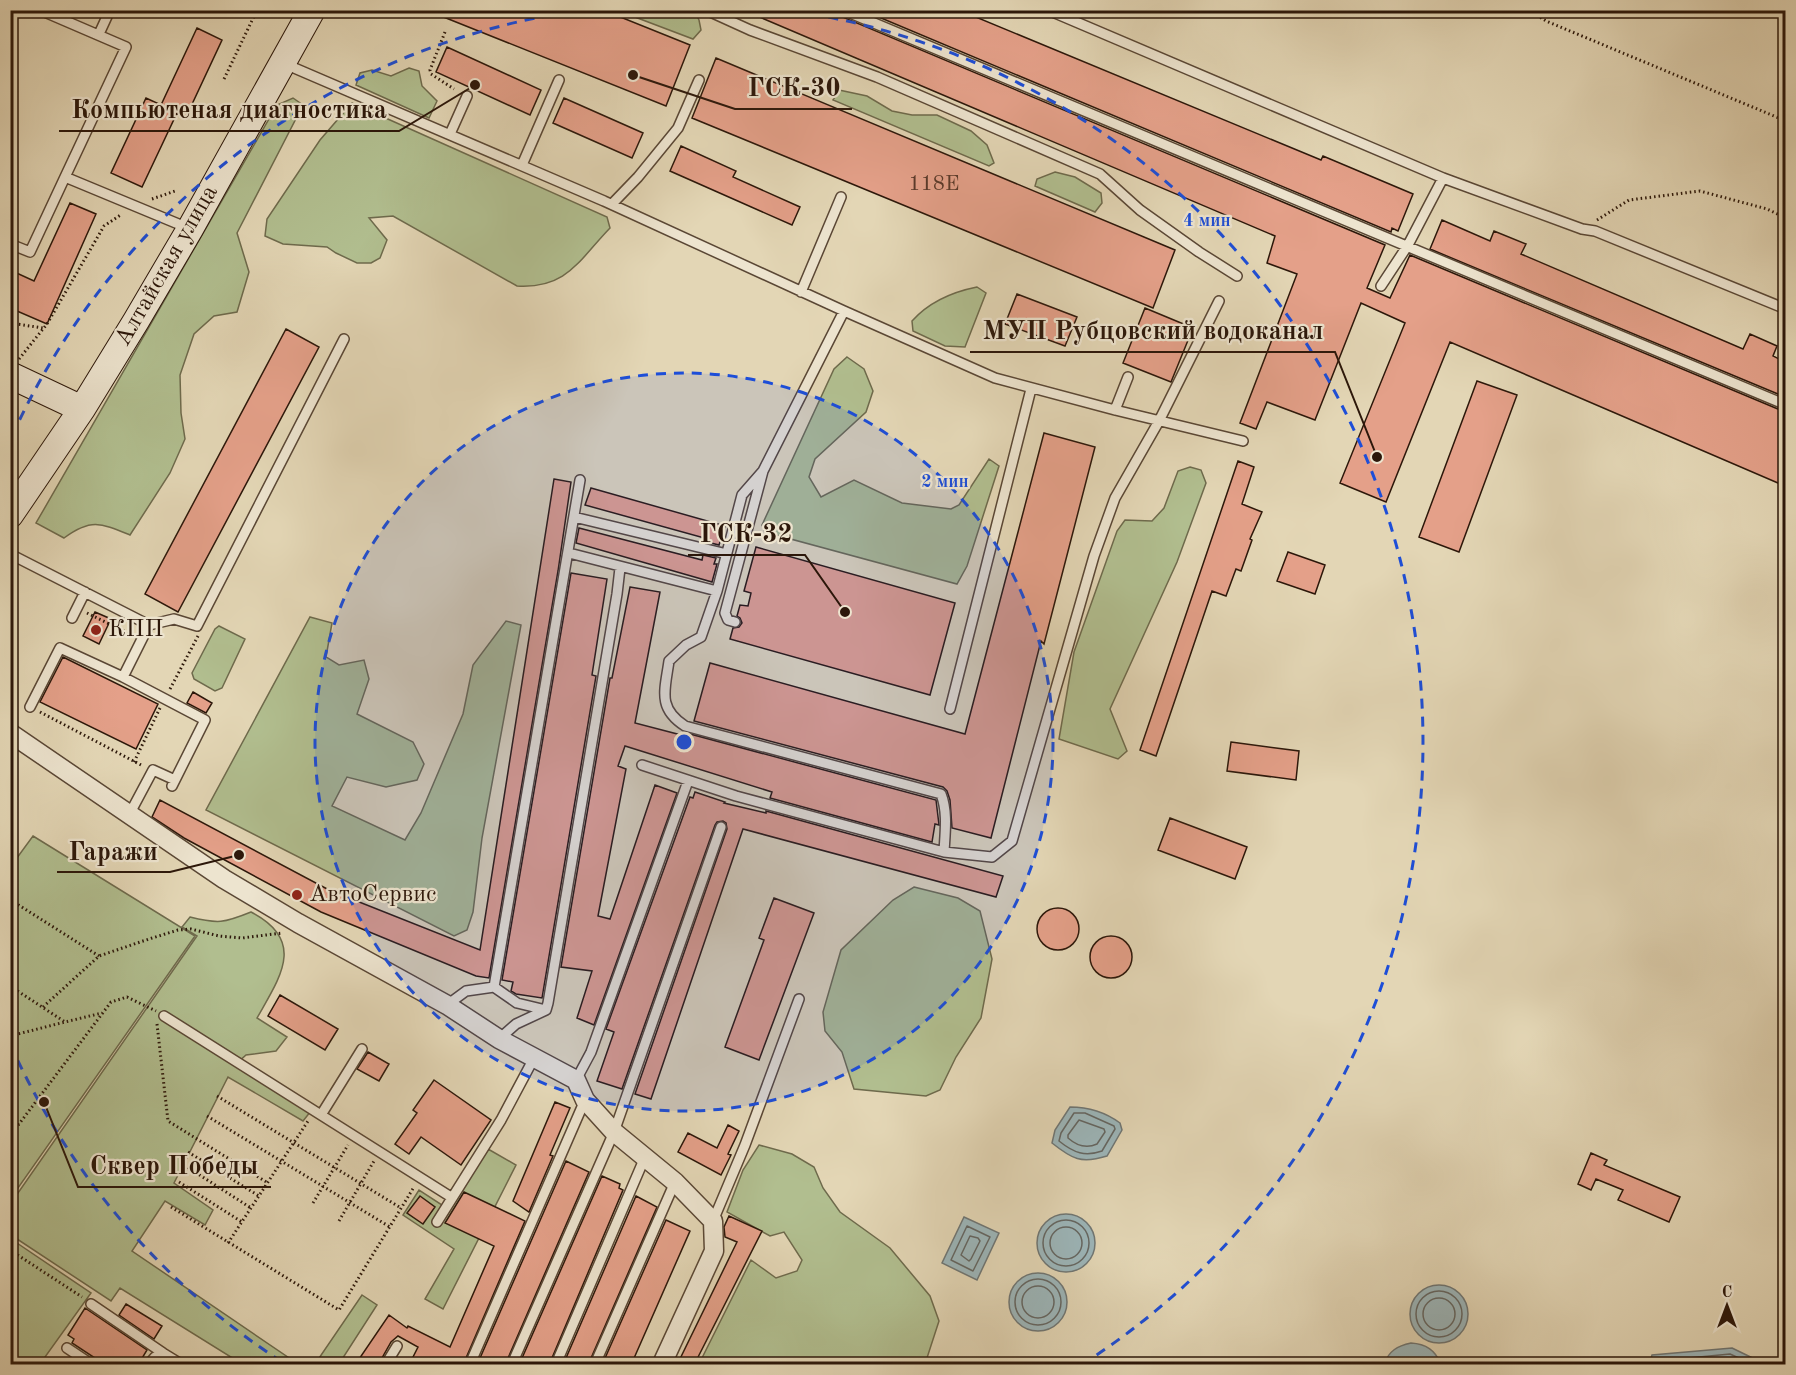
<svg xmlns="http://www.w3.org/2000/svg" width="1796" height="1375" viewBox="0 0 1796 1375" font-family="'Old Standard TT',serif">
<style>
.green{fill:#b1be8f;stroke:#6e6a4c;stroke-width:1.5}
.water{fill:#9cb6ba;stroke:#6f7674;stroke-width:1.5}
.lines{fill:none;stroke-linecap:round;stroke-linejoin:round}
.shore{stroke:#646662;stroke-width:1.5}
.building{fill:#e4a089;stroke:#2c170a;stroke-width:1.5}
.lane-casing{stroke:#5a4735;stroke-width:12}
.street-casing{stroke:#5a4735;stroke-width:21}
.secondary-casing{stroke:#2c170a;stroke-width:28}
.path{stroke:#2c170a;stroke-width:3;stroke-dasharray:1.5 3;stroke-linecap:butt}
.lane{stroke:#ede4cf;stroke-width:9}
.street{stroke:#ede4cf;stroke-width:18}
.secondary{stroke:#ede4cf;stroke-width:26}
.ring{fill:none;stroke:#1d4ed8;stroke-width:3;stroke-dasharray:10 8}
.poi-dot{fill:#8f2418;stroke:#ede4cf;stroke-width:2}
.labels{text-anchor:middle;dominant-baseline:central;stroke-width:4.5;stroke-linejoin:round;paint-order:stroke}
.number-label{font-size:21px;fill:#5a392a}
.street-label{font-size:24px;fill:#2c170a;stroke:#ede4cf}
.poi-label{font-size:24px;fill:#2c170a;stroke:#ede4cf;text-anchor:start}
.centre{fill:#1d4ed8;stroke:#ede4cf;stroke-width:3}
.ring-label{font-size:18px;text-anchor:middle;font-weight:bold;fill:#1d4ed8;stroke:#ede4cf;stroke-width:4.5;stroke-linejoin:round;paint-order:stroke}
.leader{fill:none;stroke:#2c170a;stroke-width:2}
.callout-dot{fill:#2c170a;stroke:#ede4cf;stroke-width:2}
.callout-label{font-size:26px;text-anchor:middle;font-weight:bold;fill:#2c170a;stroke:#ede4cf;stroke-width:4.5;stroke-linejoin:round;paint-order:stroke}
</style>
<rect width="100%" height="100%" fill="#e3d6b5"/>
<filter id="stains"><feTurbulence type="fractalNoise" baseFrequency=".00333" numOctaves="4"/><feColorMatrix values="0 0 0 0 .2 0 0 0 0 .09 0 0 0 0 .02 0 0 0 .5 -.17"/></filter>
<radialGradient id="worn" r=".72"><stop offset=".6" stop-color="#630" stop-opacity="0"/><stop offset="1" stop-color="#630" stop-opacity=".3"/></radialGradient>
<path class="green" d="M619,11h75l5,9 2,10 -8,9z
M409,68l10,3 3,15 15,15 -8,17 -73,-33 4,-12 12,-3 19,6z
M839,90l28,6 25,15 20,4h25l34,16 16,14 7,18 -5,3 -156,-66z
M293,98l10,7 -66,128 12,39 -12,40 -23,4 -20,18 -14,41 1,38 4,26 -15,34 -40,62c-29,-12 -39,-17 -66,3l-28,-15 241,-418z
M352,103l255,114 3,11c-31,32 -43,61 -93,58l-124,-70 -24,2 18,22 -7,18 -9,5h-14l-21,-10 -9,-6 -44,-3 -18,-8 2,-17 53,-79z
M1055,172l20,5 26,16 1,10 -7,9 -60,-26 2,-7z
M977,287l9,6 -21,54 -20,-1 -32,-15 -1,-10c17,-19 40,-29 65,-34z
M847,357l17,12 9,22 -7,21 -51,47 -6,18 12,20 33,-17 48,23 49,6 8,-4 30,-46 10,7 -32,100 -10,18 -192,-52 -3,-7 72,-156z
M1190,467l11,3 5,13 -29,79 -67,147 17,42 -9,8 -59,-20 15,-87 43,-121 8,-11 27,1 12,-13 14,-37z
M310,617l22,6 -6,34 13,8 25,-5 5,19 -12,35 56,28 11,22 -7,16 -31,7 -39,-10 -15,29 73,34 16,-27 42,-99 10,-49 33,-44 15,4 -39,213 -9,74 -6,18 -13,6 -248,-126z
M219,626l26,13 -23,49 -7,3 -21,-12 -2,-6 23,-44z
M33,836l162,100 -184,262v-332z
M914,887l44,11 22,13 12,48 -11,59 -25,39 -16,33 -14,6 -72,-7 -12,-37 -17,-21 -2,-19 18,-62 52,-50z
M251,912c56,29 29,65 6,106l30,19 -11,14 -30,4 -11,10 76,46 -8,10 -75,-44 -54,106 39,27 -8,15 -40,-24 -33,50 166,113h-56l-122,-76 -9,13 -100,-66v-32l186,-267 -15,-9 8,-10c28,7 34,6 61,-5z
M759,1145l33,9 22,13 9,21 17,24 50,36 40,48 9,25 -14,43h-226l52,-104 25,18 21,-7 5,-11 -18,-28 -14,4 -43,-24 16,-42z
M488,1149l28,16 -73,144 -18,-10 29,-50 -51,-34 16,-25 29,19z
M11,1239l80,54 -51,71h-29z
M362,1295l15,10 -38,59h-24z"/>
<path class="water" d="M1070,1107c19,0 35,5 50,16l2,7 -15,26c-26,8 -35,3 -55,-13l3,-13z
M1037 1243a29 29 0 1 1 58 0a29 29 0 1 1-58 0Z
M964,1217l35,16 -22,47 -35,-17z
M1009 1302a29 29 0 1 1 58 0a29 29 0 1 1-58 0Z
M1410 1314a29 29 0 1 1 58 0a29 29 0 1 1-58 0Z
M1411,1343c15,1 24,7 30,21h-57c5,-13 13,-18 27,-21z
M1732,1348l33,16h-116l3,-9z"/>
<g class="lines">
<path class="shore" d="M1074,1113h11l29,13 1,3 -13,22c-17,6 -28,2 -43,-10l2,-8z
M1079,1120l25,9 1,3 -8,12c-11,5 -20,2 -29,-6v-3z
M1043 1243a23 23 0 1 1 46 0a23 23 0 1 1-46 0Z
M967,1226l23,11 -17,34 -22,-11z
M1050 1243a16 16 0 1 1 32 0a16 16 0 1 1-32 0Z
M970,1236l8,2 2,3 -9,18 -2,2 -8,-6z
M1015 1302a23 23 0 1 1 46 0a23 23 0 1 1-46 0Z
M1022 1302a16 16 0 1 1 32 0a16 16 0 1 1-32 0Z
M1416 1314a23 23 0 1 1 46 0a23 23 0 1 1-46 0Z
M1423 1314a16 16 0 1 1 32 0a16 16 0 1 1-32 0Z
M1655,1364l3,-3 72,-7 22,10"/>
</g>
<path class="building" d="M426,10h177l87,35 -24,61z
M743,10h93l4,6 545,229 -18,43 23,10 20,-43 375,157v74l-335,-144 -64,160 -46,-19 65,-160 -44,-20 -46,117 -48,-18 -11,27 -16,-6 57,-149 -30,-11 8,-27z
M862,10h97l362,150 2,-4 90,38 -15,37 -6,-3 -1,4z
M197,28l25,12 -36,77 -9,-4 -35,74 -31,-14 35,-75 15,7z
M447,47l94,43 -11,25 -94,-43z
M716,58l459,192 -22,58 -461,-190z
M564,98l79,35 -11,25 -79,-35z
M681,146l55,25 -3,6 67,30 -8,18 -122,-54z
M70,203l26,11 -49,110 -37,-16v-38l24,11z
M1442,220l48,21 4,-10 32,13 -5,10 222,95 7,-15 27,12 -4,10 12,6v35l-355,-148z
M1017,294l60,23 -12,29 -60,-22z
M1145,308l48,20 -22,54 -48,-19z
M286,329l33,18 -141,265 -33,-18z
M1477,381l40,14 -58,157 -40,-15z
M1044,433l51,14 -51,197 -3,-3 -50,197 -39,-10 -2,-28 -3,-9 -4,-4 -249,-66 16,-58 255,71z
M1238,461l16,6 -12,37 20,8 -12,27 2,1 -11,31 -5,-2 -10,27 -14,-5 -56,165 -16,-6z
M554,479l17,3 -13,89 -69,407 -13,-2 -155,-64 -137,-74 -32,-21 8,-17 169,90 151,60z
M591,488l134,38 -6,19 -12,-3 1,-3 -123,-34z
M579,528l123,32 1,-5 13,3 -2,6h3l-5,18 -136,-39z
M756,547l199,56 -25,92 -200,-56 3,-11 6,-1 3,-4 -2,-5 -3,-2 3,-11 8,1 3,-13 -7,-2z
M1288,552l37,13 -10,29 -38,-13z
M571,573l36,6 -15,96 4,1 -54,322 -26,-4 -5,-3 2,-9 -11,-2z
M630,587l30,5 -25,131 54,14 1,-3 246,66 3,25 -4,-1 -3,18 -162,-44 2,-6 -147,-46 -7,20 8,3 -28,147 12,3 45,-134 22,8 -83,232 -17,-7 15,-47 -31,-4 49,-289h2z
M95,612l16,7 -12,25 -16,-8z
M63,657l95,47 -22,45 -96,-47z
M193,692l19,11 -6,10 -19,-10z
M1231,742l68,9 -3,29 -69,-9z
M695,792l30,10 -1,1 42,10v-2l237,65 -7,21 -253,-68 -92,270 -16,-5 92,-265 -1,-6 -3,-2 -6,1 -2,3 -93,264 -25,-8 17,-49 -8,-3 84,-232 3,1z
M1170,818l77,29 -12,32 -77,-29z
M774,898l40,15 -55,147 -34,-13 39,-107 -5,-2z
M1037 929a21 21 0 1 1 42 0a21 21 0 1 1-42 0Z
M1090 957a21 21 0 1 1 42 0a21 21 0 1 1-42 0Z
M280,995l58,34 -13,21 -57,-34z
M368,1052l21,12 -10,17 -22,-12z
M434,1080l57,40 -30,45 -40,-28 -12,17 -14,-10 22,-31 -4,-3z
M555,1102l15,6 -20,47 3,1 -24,56 -16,-11z
M728,1125l11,6 -11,23 3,1 -10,20 -43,-23 10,-19 29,15z
M1591,1153l16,7 -3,5 76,32 -11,25 -51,-22 5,-10 -27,-11 -5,11 -13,-6z
M566,1161l23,11 -84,193h-28z
M602,1176l18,8 -1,4 4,2 -74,175h-30z
M464,1192l61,29 -62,144h-54l9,-18 -20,-11 -7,6 -13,23h-23l34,-50 18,13 1,-2 42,21 44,-101 -49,-23z
M420,1196l15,11 -12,17 -16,-11z
M636,1196l21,11 -69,158h-25z
M729,1216l33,15 -68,134h-17l60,-123 -12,-5 -1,-10z
M666,1220l24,11 -59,134h-29z
M126,1304l36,22 -8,13 -35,-24z
M85,1308l62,42 -9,15h-40l-3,-7 -23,-15 2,-4 -6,-4z"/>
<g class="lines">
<g class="lane-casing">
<path id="lane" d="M40,10l86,37 -61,130
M706,10l44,20 127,47 223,97 40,36 59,42 38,24
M843,10l943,395
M1048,10l395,168 139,51 13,2 191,78
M99,34l11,-24
M285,64l319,137 240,110 151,67 120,32 128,31
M450,134l17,-38
M522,165l37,-85
M612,204l26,-27 40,-49 21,-48
M10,244l20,8 35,-75 123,51
M1381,286l27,-41 35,-67
M801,292l40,-95
M1115,410l13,-33
M763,471l-21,24 -25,96 -16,46 -15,8 -17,16c-4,29 -12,47 16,65l256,68c7,18 4,39 3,58
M574,517l153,37
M569,553l148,38
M10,554l139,71 25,-6 23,7 147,-287
M72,618l13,-26
M735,622l-7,-2 -3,-7 38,-142 81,-160
M123,677l26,-52
M30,707l30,-59 63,29 82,43 -33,66
M950,709l81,-320
M642,765l94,31 208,56 48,5 20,-16 82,-285 21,-58 44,-77 60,-120
M129,815l24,-45 22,10
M494,987l86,-507
M447,1005l19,-14 28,-4 23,16 29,7
M164,1016l287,181
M499,1039l17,-15 30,-14 2,-7 69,-409 3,-26
M576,1080l15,-28 97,-271
M321,1115l41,-66
M713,1221l32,-76 54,-146
M437,1222l64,-102 33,-62
M91,1304l72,49
M67,1348l24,16
M149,1364l6,-7 8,-4 18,11
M386,1364l11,-18
M470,1364l115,-264
M512,1364l102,-232 107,-305
M556,1364l89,-207
M595,1364l80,-182"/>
</g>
<g class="street-casing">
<path id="street" d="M10,733l214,146 74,44 149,82 52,34 77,41 9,20 29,32 61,50 38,39 1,30 -52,113"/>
</g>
<g class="secondary-casing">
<path id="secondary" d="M10,375l72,34
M10,515l72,-106 54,-88 54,-92 122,-219"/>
</g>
<path class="path" d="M1529,10l17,11 240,100
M409,17l3,-7
M445,32l-15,38 1,4 23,15
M224,79l33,-69
M152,199l23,-8
M1597,220l32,-20 71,-9 67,18 19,9
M10,323l33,5
M19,359l28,-35 57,-98 18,-12
M87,613l45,22
M170,689l28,-53
M40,712l103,54
M134,762l26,-54
M10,914l7,-10 82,52
M10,986l55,36 37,-9
M43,1007l56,-51 50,-17 29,-9 13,-1 28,7 23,2 40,-5
M157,1024l11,97 100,62
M10,1036l55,-14
M217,1096l184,112
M207,1116l183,111
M10,1119l9,6
M10,1136l101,-134 16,-5 29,14
M188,1152l71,44
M184,1165l67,43
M179,1182l63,40
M313,1203l35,-58
M171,1207l168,103 75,-123
M339,1221l35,-60
M228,1243l80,-122
M10,1250l72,47"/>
<use href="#lane" class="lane"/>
<use href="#street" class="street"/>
<use href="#secondary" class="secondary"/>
</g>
<circle cx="684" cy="742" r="369" fill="#1d4ed8" fill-opacity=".12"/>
<g class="ring">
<circle cx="684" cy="742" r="369"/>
<path d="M282 1362A739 739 0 0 1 12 1048M12 436A739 739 0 0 1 575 11M793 11A739 739 0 0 1 1086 1362"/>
</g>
<g class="poi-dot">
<circle cx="96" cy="630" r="6"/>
<circle cx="297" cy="895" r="6"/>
</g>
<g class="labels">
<g class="number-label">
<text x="934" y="184">118Е</text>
</g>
<g class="street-label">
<text transform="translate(167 266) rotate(-60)">Алтайская улица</text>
</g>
<g class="poi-label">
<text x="108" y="630">КПП</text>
<text x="309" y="895">АвтоСервис</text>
</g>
</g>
<circle cx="684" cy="742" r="9" class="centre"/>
<g class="ring-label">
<text x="1207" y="226">4 мин</text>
<text x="945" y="487">2 мин</text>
</g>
<path class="leader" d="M633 75L735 109H852M475 85L399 131H59M1377 457L1335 352H970M845 612L805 555H688M239 855L170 872H57M44 1102L78 1187H271"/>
<g class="callout-dot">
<circle cx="633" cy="75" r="6"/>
<circle cx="475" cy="85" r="6"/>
<circle cx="1377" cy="457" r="6"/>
<circle cx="845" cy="612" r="6"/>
<circle cx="239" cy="855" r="6"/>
<circle cx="44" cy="1102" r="6"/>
</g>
<g class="callout-label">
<text x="794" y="96">ГСК-30</text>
<text x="229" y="118">Компьютеная диагностика</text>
<text x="1153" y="339">МУП Рубцовский водоканал</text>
<text x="746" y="542">ГСК-32</text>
<text x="113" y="860">Гаражи</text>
<text x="174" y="1174">Сквер Победы</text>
</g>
<rect width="1796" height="1375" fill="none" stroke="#e3d6b5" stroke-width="36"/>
<rect x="12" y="12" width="1772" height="1351" fill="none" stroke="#2c170a" stroke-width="3"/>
<rect x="18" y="18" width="1760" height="1339" fill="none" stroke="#2c170a" stroke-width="1.5"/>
<g transform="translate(1727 1306)" stroke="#ede4cf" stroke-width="4.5" paint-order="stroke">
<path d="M0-4.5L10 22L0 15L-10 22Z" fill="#2c170a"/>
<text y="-9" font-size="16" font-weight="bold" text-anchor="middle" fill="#2c170a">С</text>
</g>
<rect width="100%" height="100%" filter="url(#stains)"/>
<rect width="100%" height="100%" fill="url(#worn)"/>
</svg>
